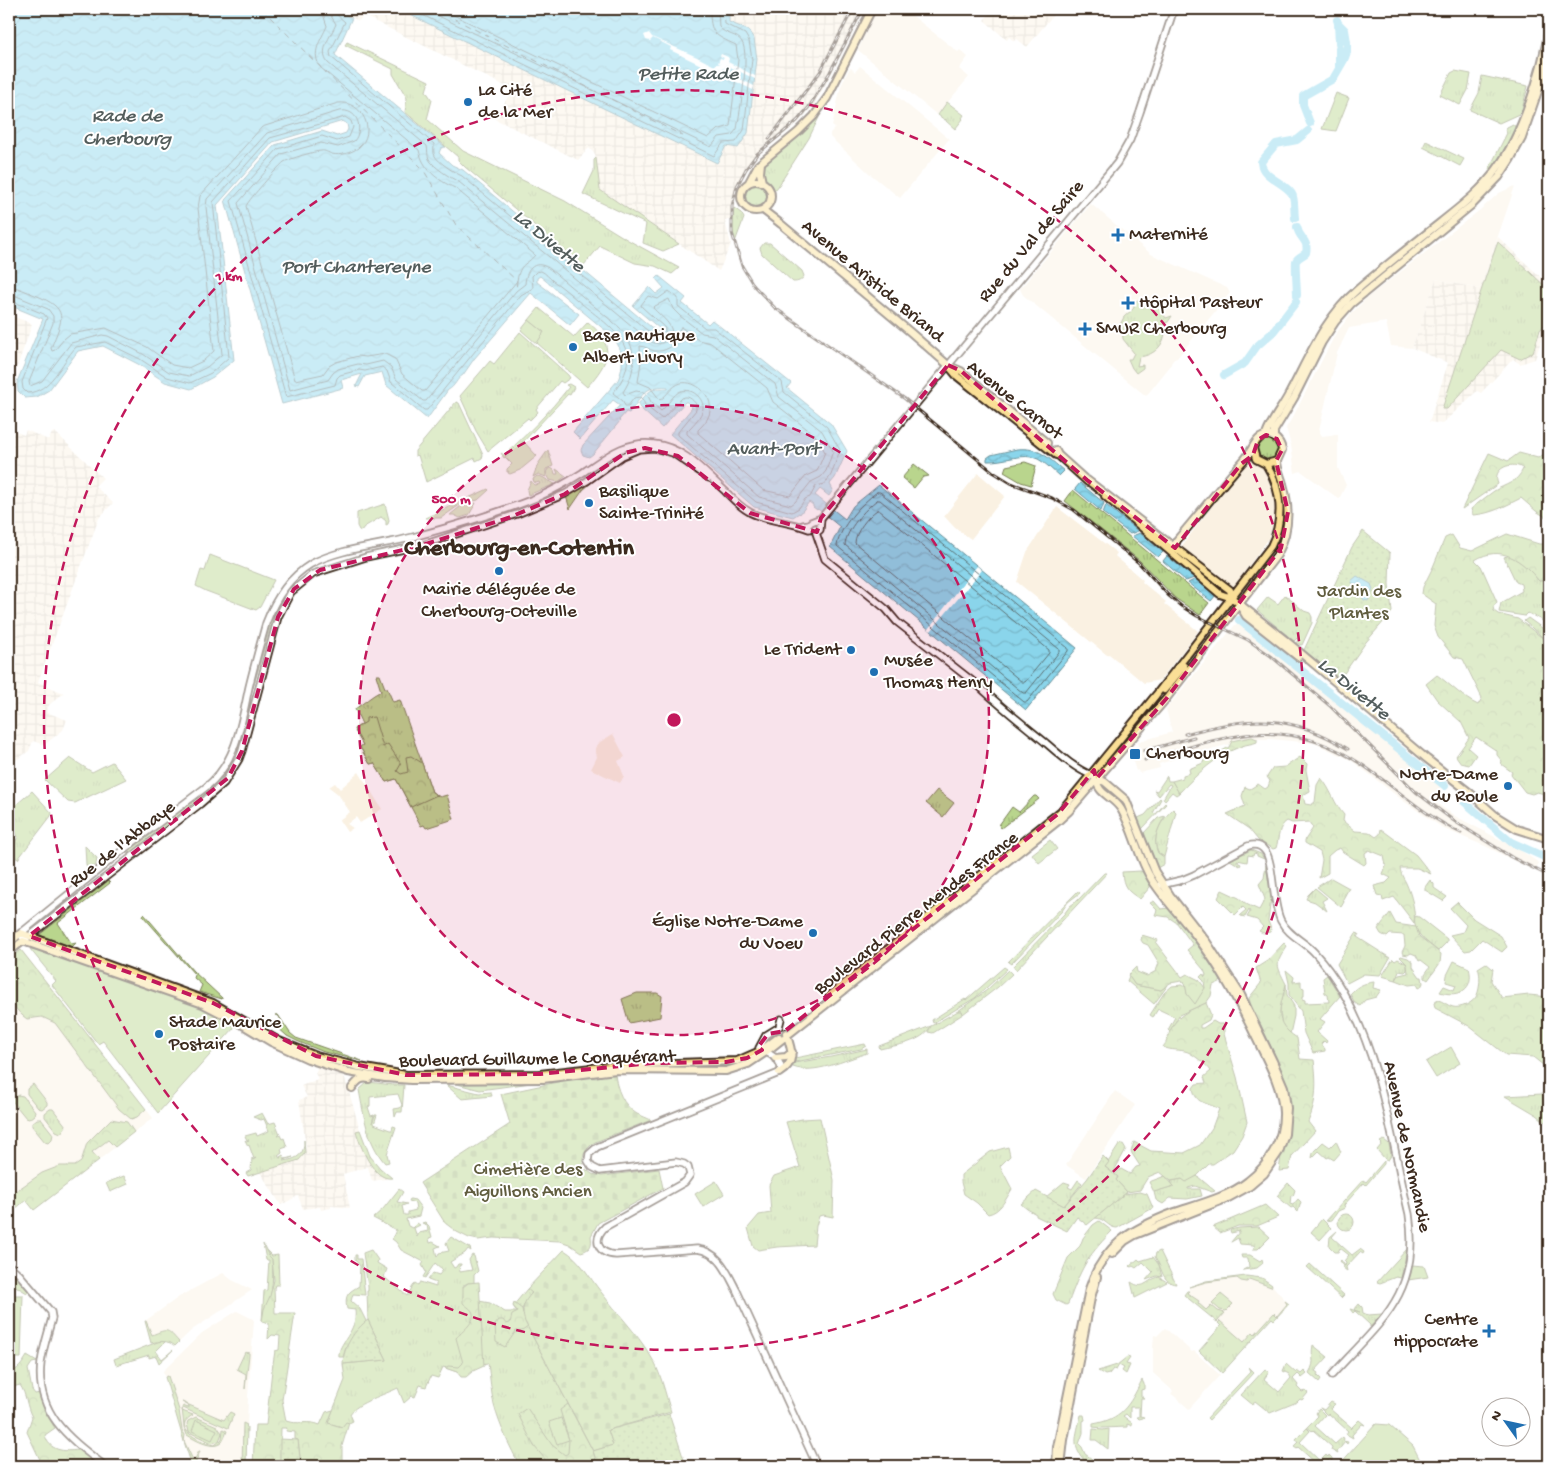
<svg xmlns="http://www.w3.org/2000/svg" width="1558" height="1475" viewBox="0 0 1558 1475" font-family="'Gochi Hand',sans-serif">
<style>
.built{fill:#faf1e2}
.industrial{fill:url(#industrial-grid)}
.grass{fill:url(#grass-tufts);stroke:#7a8056}
.forest{fill:url(#forest-crowns);stroke:#7a8056}
.cemetery{fill:url(#cemetery-stones);stroke:#7a8056}
.garden{fill:url(#garden-dots);stroke:#7a8056}
.pitch{fill:#b9d58d;stroke:#7a8056}
.water{fill:url(#water-waves);stroke:#6a9199}
.pier{fill:#fff}
.lines{fill:none;stroke-linecap:round;stroke-linejoin:round}
.shore{stroke:#5b6e70;stroke-width:1}
.river{stroke:#8ad5eb;stroke-width:8}
.ferry{stroke:#535d5c;stroke-width:1;stroke-dasharray:6 5;stroke-linecap:butt}
.primary-tunnel{stroke:#d8d4d2;stroke-width:6;stroke-dasharray:6 3;stroke-linecap:butt}
.secondary-casing{stroke:#3b2a1e;stroke-width:9}
.primary-casing{stroke:#3b2a1e;stroke-width:10}
.secondary{stroke:#fff;stroke-width:5.5}
.primary{stroke:#fadf96;stroke-width:6}
.rail-casing{stroke:#3b2a1e;stroke-width:3}
.rail{stroke:#fff;stroke-width:1;stroke-dasharray:4;stroke-linecap:butt}
.marked{fill:none;stroke:#c2185b;stroke-width:4;stroke-dasharray:10 6;stroke-linejoin:round}
.ring{fill:none;stroke:#c2185b;stroke-width:2.5;stroke-dasharray:9 6}
.poi-dot{fill:#1f6fb2;stroke:#fff;stroke-width:2}
.labels{text-anchor:middle;dominant-baseline:central;stroke-width:4;stroke-linejoin:round;paint-order:stroke}
.poi-label{font-size:19px;fill:#3b2a1e;stroke:#fff;text-anchor:start}
.street-label{font-size:19px;fill:#3b2a1e;stroke:#fff}
.park-label{font-size:19px;fill:#615d3f;stroke:#fff}
.water-label{font-size:20px;font-style:italic;fill:#535d5c;stroke:#fff}
.district-label{font-size:24px;font-weight:bold;fill:#3b2a1e;stroke:#fff}
.centre{fill:#c2185b;stroke:#fff;stroke-width:2.5}
.ring-label{font-size:15px;text-anchor:middle;font-weight:bold;fill:#c2185b;stroke:#fff;stroke-width:4;stroke-linejoin:round;paint-order:stroke}
</style>
<defs>
<pattern id="industrial-grid" width="8" height="8" patternUnits="userSpaceOnUse" patternTransform="scale(1.25)"><rect width="8" height="8" fill="#faf1e2"/><path d="M0 4h8M4 0v8" fill="none" stroke="#d7cfc1"/></pattern>
<pattern id="grass-tufts" width="24" height="20" patternUnits="userSpaceOnUse" patternTransform="scale(1.25)"><rect width="24" height="20" fill="#b9d58d"/><path d="M3 7l-1-3M5 7V3M7 7l1-3M15 17l-1-3M17 17v-4M19 17l1-3" fill="none" stroke="#a0b779"/></pattern>
<pattern id="forest-crowns" width="20" height="18" patternUnits="userSpaceOnUse" patternTransform="scale(1.25)"><rect width="20" height="18" fill="#b9d58d"/><path d="M2 6a3 3 0 1 1 6 0M12 15a3 3 0 1 1 6 0" fill="none" stroke="#a0b779"/></pattern>
<pattern id="cemetery-stones" width="16" height="16" patternUnits="userSpaceOnUse" patternTransform="scale(1.25)"><rect width="16" height="16" fill="#b9d58d"/><path d="M2 7V4a2 2 0 0 1 4 0v3zM10 15v-3a2 2 0 0 1 4 0v3z" fill="#a0b779"/></pattern>
<pattern id="garden-dots" width="8" height="8" patternUnits="userSpaceOnUse" patternTransform="scale(1.25)"><rect width="8" height="8" fill="#b9d58d"/><path d="M2 2h.1M6 6h.1" fill="none" stroke="#a0b779" stroke-width="1.8" stroke-linecap="round"/></pattern>
<pattern id="water-waves" width="16" height="10" patternUnits="userSpaceOnUse" patternTransform="scale(1.25)"><rect width="16" height="10" fill="#8ad5eb"/><path d="M0 5q4-4 8 0t8 0" fill="none" stroke="#78b7c9"/></pattern>
</defs>
<rect width="100%" height="100%" fill="#fff"/>
<filter id="ink" filterUnits="userSpaceOnUse"><feTurbulence type="fractalNoise" baseFrequency=".02" numOctaves="2"/><feDisplacementMap in="SourceGraphic" scale="10" xChannelSelector="R" yChannelSelector="G"/><feConvolveMatrix kernelMatrix="1 2 1 2 8 2 1 2 1" color-interpolation-filters="sRGB"/></filter>
<g filter="url(#ink)">
<path class="built" d="M877,9h27l54,43 2,-2 8,7 -9,12 10,8 -32,38 -79,-65z
M860,66l89,73 -49,59 -31,-25 -39,-36v-4l5,-5 -3,-2 9,-40 8,-17 2,-1 4,4z
M1515,186l-35,103 -44,-10 -24,69 -21,-2 -5,-24 -37,6 -12,25 -18,78 3,5 16,-2v34l8,17 -7,14 -38,-28 -6,2 -4,-28 -5,-17 8,-13 41,-80 16,-21 17,-17 112,-87 19,-17z
M1091,204l60,50 76,34 3,5 -53,65 -3,1 -3,4v2l-25,31 -123,-101 -3,-6z
M1251,458l12,7 11,30 1,23 -6,20 -35,48 -9,-3 -44,-36 65,-86z
M978,473l27,23 -34,43 -16,-11 -11,-12z
M1057,507l60,46 -2,3 28,24 -1,2 24,20 -2,2 34,27 -38,49 -16,3 -35,-29 -2,1 -90,-73 10,-30z
M1238,624l203,162 -9,14 23,16 65,34 19,13 -4,8 -50,-25 -41,-17 -42,-29 -51,-40 -37,-17 -44,-4h-21l-56,15 -1,-3 -18,5 1,3 -16,5 1,4 -21,5 -1,-3 -2,1 -6,-19 3,-1v-3l6,-2 -1,-4 34,-10 -6,-23 69,-84z
M613,734l12,23 -7,4 6,15 -4,7 -29,-14 6,-12 -2,-9 5,-6z
M359,772l23,37 -22,14 -4,-6 -9,7 6,4 -6,4 -8,-12 11,-8 -12,-18 -9,-7 6,-4 5,6z
M21,949l132,169 -119,92 -8,-10 -17,14v-255z
M1115,1091l20,14 -49,73 -20,-13z
M223,1273l9,7 20,10 -60,40 -17,16 -4,-4 -11,-1 -9,2 -6,-22 37,-26z
M1246,1276l16,2 8,5 19,21 -15,16 -2,-2 -27,30 -59,-54 1,-3h2v-4l17,-6z
M237,1311l16,8 1,2 -6,75 -2,70h-54l-11,-32 -7,-27 -11,-36 39,-38z
M1165,1328l27,24 2,-1 26,24 -31,34 -16,-14 -2,-1 2,-3 -20,-18v-26l1,-12 3,1z"/>
<path class="industrial" d="M344,9h54l319,154 37,-77 3,-27 -9,-29 -19,-8v-11l-3,-2h139l-38,73 -14,24 -14,16 -41,33 -14,19 -8,19 -4,26 -7,2 6,23 -12,27 -119,-81 -5,-36 -6,-6 -11,12 -83,-41 14,-24 -2,-2 2,-5 -143,-71h-4l-3,4 -17,-8z
M994,9h64l-31,38 -10,-8 -3,2 -5,-4 -2,3 -23,-20z
M1498,237l51,48v40l-5,7 -9,27 -15,5 -7,-5 -32,34 -4,-2 -35,33 -13,-2 19,-59 -36,-15 24,-69 44,10z
M9,315l22,8 1,2 -23,64z
M9,429l15,6 2,-5 20,9h3l3,-6 3,-1 48,46 -8,8 18,17 -14,15 -61,164 26,11 -15,12 -3,7 21,8 -4,10 -19,15 -11,-4 -4,10 -20,14z
M316,1067l24,7 5,4 20,69 12,18 15,13 -20,3 -4,-14 -25,7 7,34 -19,-2v2l-10,2 -1,-3 -17,2 -5,-13 -17,9 -21,-33 39,-12 6,-7 1,-7 -7,-46 8,-3 -6,-11 17,-7 -3,-6 2,-3z"/>
<path class="grass" d="M347,42l82,39 -3,10 6,9 -5,19 36,32 102,50 63,39 51,28 -7,6 -17,-8 -20,-3 -35,-17 -17,20 -118,-99 -7,-7v-3l-53,-45 2,-14 -14,-24v-5l-48,-24z
M1455,71l16,3 -3,16 -8,15 -20,-10 11,-22z
M1482,76l46,10 -7,27 -22,10 -29,-13 9,-17z
M1336,93l13,5 -13,33 -14,-2z
M947,102l17,13 -2,3 1,1 -8,10 -9,-8v-2l-1,1 -7,-5z
M823,109l-14,29 -32,50 -3,2 -2,-5 -9,-8v-6l3,-8 37,-31z
M1513,124l3,4 -16,29 -9,13 -2,-1 18,-36 -2,-3 2,-3z
M1426,141l38,18 -4,7 -37,-19z
M596,158l4,32 79,54 -16,7 -20,-8 3,-19 -63,-30 11,-23v-11z
M743 196a13 13 0 1 1 26 0a13 13 0 1 1-26 0Z
M734,208l7,5 3,5 -9,24 -3,-15z
M1498,242l51,48v29l-9,11 -7,22 -13,7 -19,-9 -54,59h-5l49,-148z
M764,243h6l32,28 2,5c-3,5 -6,6 -11,6l-31,-28 -2,-6z
M1141,300l16,6 9,12 6,-2 -4,6 -5,2 2,1c2,18 -9,30 -26,32l-2,9 6,-1v3l-7,5 -4,-5 -4,-9h3l3,-6 -11,-14 -1,-11 -3,-1 5,-10 10,-9 -1,-7z
M529,320l15,12 -7,12 -16,-14z
M520,332l48,43 2,3 -7,5 -3,-2 -24,28 2,3 -8,8 -2,-2 -40,33 -12,-20 -16,-35 30,-35 4,3z
M569,384l5,3 -4,8 -2,-1 -46,49 -18,15 -3,-5 3,2c24,-21 45,-43 65,-68l-3,-2z
M456,402l3,1 24,52 -1,3 -6,3 -1,-3 -49,24 -8,-27 -3,1v-5z
M1256 450a11 11 0 1 1 22 0a11 11 0 1 1-22 0Z
M548,450l5,16 -7,3v8l-8,-3 -5,3 5,-13z
M914,464l15,12 -6,1 -9,11 -12,-10z
M551,468l3,2 1,4h3l-2,-5 10,7 -8,6 -8,-2 -4,-7 2,-4z
M537,476l5,1 13,7 -27,11 -1,-5 4,-9 3,4 6,-1 -1,-2 -3,1 -2,-1 -1,-3z
M589,482l2,1 -8,7 -13,19 -4,-13z
M488,489l1,1 -11,10 -17,4 -20,14h-16z
M1073,490l136,113 -9,12 -25,-17 -35,-37 -75,-60z
M476,503l-7,12 -9,3 -6,-3h-4l11,-9z
M385,504l4,16 -1,4 -2,1v-4l-5,-4 -17,10 -3,4 -2,-1 -2,-4v-13z
M1510,555l17,12 12,14 10,-1v46l-4,1v-5l-17,-9 -3,3 -26,-4 2,-9 21,-12 -1,-7 -5,-2 -12,-25z
M286,590l2,1 -9,15 -9,22 -17,60 18,-68z
M1285,595l19,16 6,2 2,4v6l-10,22 -6,-2 2,-3 -1,-2 -3,3 -37,-31 11,-13 10,7z
M1528,618l21,15v10l-25,-22z
M376,675h4l5,13h2l6,14 7,-2 32,92 8,5 7,-2 7,24 -28,9 -2,-3 -3,1 -25,-47 -10,3 -12,-19 -4,1 -10,-17 3,-2 -9,-16 8,-5 -7,-15c9,-6 16,-13 26,-18z
M70,758l22,14 20,-10 14,17 -51,24 -7,-1 -23,-22z
M1167,776l1,5h4l7,12 -3,2 -4,-3 -7,8 -2,-1 8,-14 -2,-1 -10,12 -5,-6 3,1z
M222,777l-3,6 -10,9 -81,63 -1,-2 86,-67z
M937,790l17,13 -11,14 -17,-14z
M32,791l20,22 -1,3 -33,43 -9,-6 9,-16 -9,-20v-6z
M1034,796h2l3,3 -38,29 -2,-3 13,-18 7,5z
M1160,798l1,1 -8,14 3,1 9,-11 1,1 -24,25 -4,-7v-4l7,-3z
M1173,809l3,3 -12,45 -6,-4c-7,-16 3,-33 15,-44z
M85,846l12,12 -1,7 -8,6 -2,-7z
M1104,873h3l-91,97 -3,-4 51,-52 6,-8 7,-5z
M1331,878l18,10 -6,11 1,3 -3,5 -24,-20z
M108,881l2,2 -52,40 14,21 4,-1 -4,4 -33,-12z
M1315,888l12,10 -5,3 5,10 -12,-9 -9,-3 2,-4z
M1078,891l2,2 -12,9 -6,9 -51,53 -3,-2z
M144,914l49,57 29,27v1l-23,-7 3,-7 -8,-7 1,-3 -52,-59z
M1415,916l4,1 28,22v3l-9,9c-12,-10 -26,-18 -23,-35z
M1179,919l43,62 -9,4 -2,11 -5,7 -27,12 -9,17 -2,-2 7,-13 -17,-8 -5,8 -3,-2 14,-22 8,-7 10,-1 4,2 1,7 18,-6 -1,-7 -4,-4 3,-3 2,3 1,-2 -2,-5 -17,-20 6,-5 -16,-22v-3z
M1356,933l3,1 -2,3 33,21 -10,17 -16,-1 -17,9 -10,-19z
M1393,959l2,2 3,-2 9,5v6l-2,2 -6,-1 -3,9 -14,-4z
M1004,967l3,2 -32,29 -42,25 -1,-3 33,-21 1,1z
M1008,970l4,4 -14,13 -35,27 -1,-3h-4l29,-21z
M1286,970l8,7 -1,5 8,-1v6l3,1v8h-2v3l3,1v3l24,-1 -1,-7 -3,-2 -2,-15 4,-3 13,21 -20,23 5,3 -8,10 10,9 -1,2 -2,-2 -3,3 4,5v2l-12,2 -9,-20 -3,-22 -12,-16v-12z
M1129,976l6,9 26,5 7,-5 -14,19 -27,-23z
M1374,982l-1,6 8,2 -5,7 -11,3 -5,6 -5,-3 -5,-9c7,-8 14,-11 24,-12z
M1286,984l1,11 7,11v10l-4,18c-17,-12 -8,-34 -4,-50z
M637,993h20l5,3 -2,21 -31,6 -7,-24z
M275,1015h3l12,18 6,5 66,23 -38,-9 -27,-11 -10,-5 -12,-11 1,-3 5,2 2,-1 -5,-8z
M931,1026c-9,17 -35,19 -51,23l-1,-3z
M865,1044l1,2 -5,3 -66,13v-4z
M867,1049v4c-22,7 -53,22 -74,14l1,-4 37,-6z
M546,1081l-66,9 -27,-7z
M368,1082l25,3h11l-2,27h-5l-2,5 -1,-8 6,-1 2,-3 -4,-11 -28,3v9l-2,1 3,9 3,-1 -2,8 3,-8h2l-3,9 16,6h2l1,-4 3,1 -9,27 2,8 -4,1c-18,-21 -21,-47 -26,-73z
M33,1084l14,18v3l-5,4 -4,-1 -11,-14v-5z
M446,1085l33,8 12,-1 1,4 -30,3z
M1542,1094l7,5v26l-12,-10 -32,-19z
M18,1095l5,1 12,15 -1,4 -5,4 -3,-1 -13,-16v-3z
M50,1109h3l13,17 -5,7 -5,-2 -11,-14v-4z
M262,1113l6,11 7,-2 5,12 -3,2 3,-1 2,4 2,-1 3,9 -6,2 1,4 -4,3 4,3 -2,-2 3,-2 2,4 8,-2 -9,3v1c14,-2 21,-7 20,-21l1,13 -6,7 -51,16 -2,-3 5,-3 1,-12 1,2 3,-2 -2,1 -5,-14 -1,1 -3,-6 1,1 3,-1h-2l-2,-4 11,-3 1,3 12,-5 -5,-12 -3,1 -8,-3z
M820,1118l14,62 -1,37 -10,-2 -4,1 -3,10 -2,19 -37,2 -19,3 -5,-4 -5,-18 11,-13 12,-2 -2,-28 5,-9 26,-9 -14,-45 16,-3z
M37,1119h4l12,15 -1,5 -4,4 -3,-1 -13,-16v-3z
M360,1130l10,26 10,12 12,10c-19,3 -32,-33 -36,-47z
M1384,1140l5,4 2,12 -3,4 -3,-1 -8,-9 5,-6 -2,-2z
M1336,1141l5,11 -7,8 -5,-3 -2,1 -8,-7 -7,7 1,-6 10,-10 7,5z
M1008,1147l2,9 -10,10 12,23c-6,10 -12,23 -24,25l-11,-11 -13,-9 -3,-12v-7l29,-23z
M1384,1161v3l-18,21 -2,-2 -20,22 1,3 -7,3 -6,9 -6,1 37,-41 3,2z
M1197,1176l18,15 -3,1 -17,-6 -7,2v1h12l2,7 -15,3 -17,-1 -7,6 -7,-4 -2,-8 19,-6 -2,-5 11,-2 4,2z
M1078,1180l4,3 -18,23 -18,-9 18,-15 6,2 -2,3 4,2z
M1288,1183l7,7 -2,6 -2,-1 -1,9 3,1 5,-6 3,3 -3,10 -5,-5 -2,1 -14,-12z
M399,1189l4,3 -6,10 10,2 -5,2 2,9h4v-3l8,-2 -1,-7 -6,-2 1,-2 5,1 6,8 -2,8 -13,3 2,7 4,2 5,-5 3,2 -6,3 3,9 2,-4 9,-2 -1,-6 -5,-2 3,-1 4,4 3,11 -3,1 1,5 3,-1 7,4 -5,2 2,9 2,-4 10,-2 -3,-8 5,-6 19,11 1,3 -3,-2 -3,4 -15,9 4,6 2,-1 2,-3h3v1l-2,1 1,6 12,-2 -3,-10 3,-5 2,1 4,15 -4,4v8h-6l-4,2 -1,13 27,5 15,9h12l-4,-6 14,-17 5,3 -10,17 3,13 68,129 5,15h-78c-10,-19 -20,-39 -26,-61 -3,-13 -4,-28 -6,-42l-16,2 -15,7 -14,-5 -5,11 -7,-2 -5,11 -6,-2 -5,12 -3,-1 -8,7 -6,-15c-12,6 -42,15 -48,26l3,7 -4,2h-3l-4,4 -14,-4 17,-43 -2,-16 44,-4 -19,-40 -1,-29h1v-4l-5,-34 8,-3 7,10 -1,3 10,6 -3,8 23,19 8,-13 3,2 2,-3 16,5v-4l-8,-3 5,-7 6,2 4,-5 -8,-7 -10,15 -2,-1 3,-5 -4,-7 2,-3 -23,-12 -5,-8 -4,-3 4,-9 -23,-12 10,-9z
M1140,1192l7,2 6,14 -36,20c-9,0 -12,-10 -22,-10l29,-24z
M1099,1221l13,10 -1,1c-26,27 -30,37 -43,72l-2,1 -10,-5 -3,-6 15,-36 12,-12 3,-8 10,-13z
M1259,1227l11,10 -12,12h-5l2,-3 -2,-1 -13,-1 -2,-6 -7,4 9,-11 -9,2 -1,-3 9,-2z
M1337,1231l-5,6 20,18 8,-6 4,3 -1,2 -3,-2 -14,15 1,4 -4,-3 1,-2 -4,-5 1,-1 4,6 1,-3 -2,-2 5,-6 -9,-7 -2,4h-3l-6,-6 1,-9z
M263,1244l6,12 3,3c2,21 0,43 -10,62l2,-30 3,-1 2,-30h-3z
M1407,1249l-6,29 -5,-1 -16,6 -3,-1z
M1241,1255h9l10,6 2,-2 1,4 -6,5 -14,2 6,-3 -1,-9h-6z
M1153,1257l6,8 3,12 -5,-1 -11,4 7,-8 -10,-10 -7,6 -3,-2 -2,1 -1,-1 8,-7 2,2z
M1310,1264l34,31 -3,3 -34,-31z
M1412,1265l12,1 4,11 -20,3z
M9,1269l20,23 -2,1 -18,-11z
M1246,1276l16,2 10,7 -1,2 -22,-8 -2,3 -6,-1 -4,-3 -31,4 -17,5 17,-6z
M1159,1277l8,5 -32,16 -4,-16c13,9 15,-2 28,-5z
M1187,1291h2l-2,2 12,8 -1,2 8,7 5,-5 7,6 7,2 -8,9 -33,-27z
M1221,1294l12,10 -7,7 -6,-1 -8,-7z
M1285,1301l4,3 -15,16 -2,-2 -50,55 -23,-22 22,-25 -3,-3 2,-2 24,21 9,-10 2,2 19,-21 3,3 10,-12z
M1359,1304l3,3 1,6 5,2 14,-1 -12,13v-2l-15,-14 -2,2 -3,-4 10,3 -6,-2z
M160,1341l5,1 -9,9 6,8 11,-9 -14,13 -3,-7 -7,2v-3l-33,10 -2,-6z
M1313,1345l15,12 -13,14 3,2 -1,2 4,4 -2,3 -10,-9c8,-14 1,-14 4,-28z
M245,1352l4,1v2l-4,34 1,-15 -9,-5z
M1127,1357l3,1 -4,6 4,1 -4,9 -4,-3 2,-3 -5,-3 -3,5 -3,-1 -4,5 -4,1 -7,-4 19,-6z
M1286,1364l10,9 1,-2 4,3 3,-3 3,3 -5,4 -4,-4 -5,5 5,6 -1,2 5,5 3,-1 3,2 -6,7 -2,-1 -3,3 -27,11 -15,-12 -2,4 -12,-10 24,-26 4,3 -5,7 15,13 12,-14 -2,-4 -6,-3z
M1249,1367l5,5 -45,48 -2,-2 44,-47z
M168,1376l11,34 3,20 3,5 -1,6 9,19 2,-1 4,-8h1l-5,13 4,2h-7c-10,-29 -18,-59 -27,-89z
M1142,1380l2,4v5l-3,1v6l3,2h-3l-1,18 4,1 -1,1 -4,1 -2,-2h2v-10h-9v11l-4,-4 -3,2 9,7v3l-5,-2v3l-25,1 -9,-1v-3c29,-5 36,-18 49,-44z
M182,1402l42,18 6,-8 4,2 -6,14 -45,-20 -1,3 11,4c-24,13 9,28 22,30l7,-6 1,-10 4,2c-1,3 -3,8 -5,11 -8,9 -27,-2 -35,-7l-3,-8 -2,-19 1,-2 5,2 1,-2z
M1331,1402l4,2 -5,5 21,18 -1,2 9,-9 6,5 -3,-1 -10,11 1,3 -7,-4 2,-3 -20,-18 -1,2 -7,-7 4,2z
M1319,1409l6,6 -10,11 20,18 8,-7 1,2 -1,2 5,1 -1,2 -2,-2 -8,10 1,2 -7,-4 1,-3 -19,-17 -1,1 -5,-4 11,-11 -2,-3z
M1081,1415h3l1,5 -2,1v12l-4,11 3,3 3,7 7,5v6l-2,-2 -2,1c-18,-17 -12,-27 -7,-49z
M196,1417l21,9 5,7 -3,8 -7,2 -23,-11 -2,-8 1,-3z
M243,1423l4,2 -1,1 1,1 -1,39h-4z
M1307,1428l3,3 -10,11 20,19 6,-6 2,2 1,-2 3,3v3l-2,-2 -7,7h-7l1,-2 -19,-17 -1,1 -3,-2 4,-4 -2,-3z
M1093,1429l10,1 6,-1 -1,20 -12,-9h-4z"/>
<path class="forest" d="M1549,451v68l-13,-8 -15,-13c-16,8 -30,16 -48,17l-2,-6c8,-7 15,-12 23,-18 12,-7 23,-8 29,-22 -7,-7 -23,-4 -26,6 -1,3 0,6 1,9l-36,25 27,-56 19,8 11,-8 19,5z
M1507,534l32,10h10l-1,36 -9,1c-17,-21 -38,-37 -64,-21l6,6 16,36 -4,5 1,4 4,3 20,5 31,24v152l-12,-3 -5,2 -7,-2 -14,-18 1,-2 -11,-8 1,-3 -5,-6v-4l-21,-14 -8,11 8,7 -7,10 -8,-2 -5,-7 13,-18 -8,-16 -24,-22 -11,-16 11,-9c14,10 26,23 41,30l4,-7 -19,-39 -9,-2 -16,-20 -4,-11 2,-22 -14,-10 1,-7 10,-20 12,-29 7,-3 8,13 12,3z
M374,717l9,30 5,-3 13,20 -4,7 4,3 7,-2 -2,-15 5,-1 11,7 10,29 5,3 -26,12 -15,-28 -10,3 -12,-19 -4,1 -10,-17 3,-2 -9,-16 12,-7v-4z
M1252,737l5,2v3c-4,2 -10,2 -15,4 -25,9 -45,28 -63,47l-7,-12 11,-3v-3l7,-2 -1,-4 14,-6 2,-7 6,1 18,-10 3,-6 4,-1z
M1300,757l7,7 -1,6 4,21 -7,4 2,9 6,1 4,-3 2,-17 4,-7c10,11 13,26 23,37l-1,6 12,10 14,1 7,5 4,-3 1,-5 35,26 15,19 -14,-6h-17c1,7 3,9 6,15 5,11 10,28 8,40l-20,-26 -11,4 -1,-5 -5,-1 -3,-9 12,-3 5,-5 -8,-4 3,-8 -2,-10 -15,-6 -4,3 1,10 -2,2 -21,-13 -3,-4 -5,2 -7,6v17l-9,5 3,-18 -2,-8 -15,-9v-3l8,-12 -4,-6 -17,1 -5,-2c-9,5 -8,18 -11,27l-3,1 -15,-9 -9,-11 -22,-15 18,-8 -3,-10 3,-9 5,2 8,-5 7,5 3,-2 2,-6 -3,-4 6,-9 12,-1z
M1165,816c-7,12 -13,24 -7,37l6,4v7l-7,4 -3,-3 -12,-30 16,-17z
M1251,850l10,4 3,5 -7,-3v-2l-3,-1 -1,3 -5,-1 -1,7 -10,-2v2l4,2 -1,2 -10,-6z
M1266,865l5,33 -3,23 3,8 -1,3 -7,1 -4,-2 4,-4 -6,-7 -10,-3 3,-5 -1,-2 -4,7 -4,-1 -1,-1 6,-5 -3,-3 -8,8 -17,-17 4,-8 17,8 9,7 11,5 6,-11 -6,-15 5,-6z
M1141,871l9,10v6l-10,12c-13,-8 -17,-12 -18,-27z
M1430,880l4,4v4l13,9 -4,4 -18,-11v-3z
M1154,901l7,8 8,-1 10,11 -2,1v3l-9,-6 -13,-2 2,-5 -7,-7z
M1457,902l17,17 27,17 6,11 -5,5 -20,-13 -11,11 -6,1 -15,-16 13,-3 3,-7 -16,-17z
M1390,913l6,11 20,3 3,9 22,18 -1,9 -12,17 -3,-2v-4l5,-7 -9,-7 -2,1 -3,-6 -5,-2 -3,2 -5,-1 -1,-2 3,-6 -1,-11 -14,-1 -3,3 -6,-3 -3,-5z
M1142,935l16,5 -2,3 26,34 5,-3 12,6 6,8 -10,16 -8,-10 -2,-11 -3,-2 -12,2 -9,7 -26,-5 -7,-10 8,-8 1,5 10,4 9,-5 3,-8 -11,-18 -5,-2 -2,-3z
M1284,943l3,3c-12,19 -11,18 -1,38 -6,25 -14,38 11,54l3,21 14,1c3,21 3,43 -6,62l7,9 -23,25 -3,14 -10,1 2,-15 8,-31v-31l-15,-41 -14,-30 -7,-10 -4,-15 12,-15 -5,-15 11,-7z
M21,950l125,159 -9,8 -6,2 -12,-10 -64,-86 -13,-6 -15,2c-23,-16 -18,-35 -18,-60z
M1401,956l7,2 5,4v5l7,10h2l1,6 -2,4 -2,1 -2,-4 -8,1 -13,-5 3,-5 9,-2 -1,-9 -7,-7z
M1454,961l15,7c6,21 -10,30 -29,24l4,-6 10,4 2,-5 -10,-3 1,-7z
M1486,963l7,6 -2,12 11,17 27,-3 20,2v73l-16,-13 -27,-2 -37,-29 -34,-18 -1,-5 4,-3c5,1 10,6 15,7 7,2 21,-4 24,-12 3,-7 4,-20 1,-27z
M1206,1003l5,12 -2,5 -9,5v3h3l10,-7 5,3h6v10l13,43 10,45 -5,14 -9,14 -20,14h-4l-12,12 -11,6 -4,-3 -11,2 -11,-9 -12,5 -8,13 -13,2 -11,-12 2,-3 -3,-3 6,-5 9,5 6,-7 4,-1 -9,-14 3,-10 17,9 33,2 16,-8 12,-17 7,-19c-14,-8 -23,-4 -26,-21l3,-4 10,-1 -2,-6 7,-6c-4,-6 -17,-16 -23,-19 -8,-3 -17,-1 -25,-5 5,-6 5,-12 8,-18 8,-16 20,-19 35,-26z
M958,1011h4l1,3 -30,19 -5,-1 3,-6z
M111,1119l16,3 7,10 -19,15 -7,-7 -16,12 7,8 -65,50 -8,-10 -17,14v-28l7,5 26,-18 18,-7h15l6,-4 6,-19z
M1123,1144l3,5 -13,24 -8,-6 14,-22z
M1265,1205l13,12 -21,9h-19l-18,7 -7,-6z
M266,1250l6,6 6,-1 1,30h-4l-1,3 1,25h20l-13,87 4,21c11,4 23,-1 34,4l6,-13 7,-2 -5,13 14,4 4,-5 3,1 -7,23v20h-41l-3,-26 -3,-1v-7l-9,-1 1,-3h-6l-1,38h-27l2,-41h11l6,-55 3,-19 4,-1 1,-14 -8,-1 -4,4 1,-16 -7,-2 2,-12 6,-13 4,-16 -2,-21 -3,-3z
M1160,1251l16,33c-14,-1 -14,-17 -21,-27l1,-4z
M355,1255h2v4h4l4,36 -12,-1 -2,7 9,8 6,12 -20,26 -3,10h-4c-2,-14 19,-25 16,-47l-8,-1c-3,-15 2,-17 12,-23l1,-20 -5,-6z
M479,1282l5,84 -11,5 -7,6h-5l-4,-5 -12,-4 3,-2 11,1 4,-4 -7,-25c5,-6 22,-17 16,-27 -1,-2 -7,-6 -9,-8v-16l5,-4z
M514,1303l8,6 1,5 5,13 -6,4h-6l-11,16 -9,-5 -1,-17 4,-5h4l3,4 4,-1 2,-8 6,-3 -5,-6z
M145,1321h1l6,14c17,-7 15,-6 27,7l-4,4c-7,-6 -15,-5 -24,-3z
M27,1356l10,6 -5,1 -4,6 4,21 3,4 5,-1 5,19 10,16 -10,7c4,16 19,17 33,15l22,16h-46l-1,-4 -11,2 -15,-32 5,-15c-6,-11 -5,-22 -12,-32l-11,3v-16c9,-1 13,-8 18,-16z
M568,1404l25,47 5,15h-53v-7l-11,-13 -16,-32 9,-6 25,37 13,10 3,-2 1,-13 -9,-30z"/>
<path class="cemetery" d="M615,1073c1,15 8,33 22,41 5,2 10,4 14,6l-56,22c-9,6 -14,13 -12,25l9,7 10,2 57,-7 4,19 -65,35 -7,13c1,8 1,13 -10,16l-12,-8 -9,-3 -67,-3 -15,2 -9,-2 -12,-6 -12,-9 -25,-40 90,-59 -9,-30 66,-14z
M564,1250c16,9 25,27 37,42 16,21 35,40 49,63 11,17 15,38 21,57l-63,18 5,15 -20,6 -68,-129c-4,-13 -2,-20 7,-29l-5,-4z"/>
<path class="garden" d="M1363,531l27,22 -1,31 3,28 -26,30 -26,37 -36,-29 48,-103z
M1103,1156l6,6 -4,5 13,10 -2,3 11,12 -40,33 -10,-8 -10,14 -31,-15v-2l-9,-5 -6,-5 15,-13 28,15 23,-27z
M1338 1222a8 8 0 1 1 16 0a8 8 0 1 1-16 0Z
M368,1320l19,40 -44,4c0,-17 12,-35 25,-44z
M669,1414l17,52h-88l-5,-15 20,-6 -5,-15z
M280,1439l18,1 3,26h-21z"/>
<path class="pitch" d="M539,308l35,29 14,-15c29,24 21,40 -1,65l-50,-44 7,-11 -15,-12z
M523,441l14,15 -17,14 -10,4 -2,-1 1,-2 -2,1v-3l5,-5 -7,-7z
M1025,462l11,4 -5,19 -10,-3 -17,-10 2,-6z
M210,555l64,25 -14,27 -4,3 -50,-19 -10,-5 5,-16 4,1z
M1050,840l7,9 -18,14 -7,-9z
M30,949l14,2 93,32 78,29 18,10 1,6 -76,85 -55,-72 -5,3 -46,-59 4,-4z
M1451,1047l9,16 -24,15 -10,-16z
M124,1176l4,8 -18,8 -4,-9z
M1165,1176l9,10 -20,6 -5,-10z
M716,1181l8,13 -21,13 -8,-13z
M1322,1219l9,9 -11,12 -9,-8z
M9,1295h14l-2,63h-12z
M561,1418l8,22 -12,4 -8,-22z
M196,1420l21,10 -5,10 -20,-9z
M1376,1424l13,1 24,21 10,20h-85z"/>
<path class="water" d="M9,9h335l-2,4 10,5 -17,37 110,92 -4,1 -2,5 13,12 11,5 194,162h2l1,-3 -27,-23 16,-19 7,7 8,-6 -8,-9 3,-3 27,22 -4,5 26,21 4,-4 79,63 -4,5 44,36 16,27 -12,27 -5,6 3,6 -4,6 -9,-7 -5,6 30,24 8,-13 26,-21 198,163 -51,62 -196,-163 10,-20 -22,-18 -1,1 -4,-3v-2l-4,-3 -9,12 -1,-1 -6,4 -39,-10 -84,-73 22,-26 -5,-6h-2l-23,26 -23,-21v-4c11,-13 11,-15 29,-14v-2c-26,-2 -25,10 -39,26l-3,-1 -7,8 1,1 -27,33 -4,3 -6,-2 -2,-5 2,-5 37,-40 -7,-5 -33,39 -7,-7 45,-52c7,-16 5,-31 -6,-44l-72,-60 -3,2v4l42,32 -9,11 -39,-32 -57,66 -11,16c-6,3 -8,12 -15,15l-21,29 -41,-34 -4,-13 -17,4 -6,11 -3,-1 6,-12 -21,6 2,8 -61,16 -57,-204 50,-55 47,-14 15,5 9,-3 2,-4 -1,-5 -4,-3 -70,21 -56,63 17,155 -21,17 -22,12 -26,-7 -27,-18 -35,-18 -25,5 -29,39 -12,7 -12,1 -7,-7 -1,-9 26,-63 -34,-14z
M398,9h328l3,1v12l19,8 6,9 3,20 -9,74 -10,15 -12,-2 -9,17z
M1017,449c23,-2 30,8 47,22l-5,5c-6,-5 -13,-13 -21,-17 -14,-7 -35,3 -51,2v-3l4,-3z
M1080,483l24,20 -3,8 -26,-22z
M1106,505l32,26 -8,3 -27,-21z
M1140,533l23,19 -5,5 -26,-21z
M1167,556l27,22 -8,3 -23,-20z
M1357,576l14,8 2,5 -5,12 -4,-1 -13,-19z
M1196,579l20,16 -5,6 -23,-18z"/>
<path class="pier" d="M649,33l3,4 45,20 57,29 -1,4 -83,-40 1,-3 -18,-9 -3,3 -4,-1 -2,-5z
M721,54l7,3 1,2 -1,3 27,14v3l-29,-14 -1,3 -4,1 -6,-3 1,-2h5l-3,-1 2,-5 3,1 1,-1 -4,-2z
M977,566l5,4 -51,61 -3,-2z"/>
<g class="lines">
<path class="shore" d="M410,9l304,147 9,-13 13,-1 8,-12 8,-71 -3,-18 -4,-7 -20,-10 -1,-15
M424,9l287,138 8,-10 13,-2 5,-6c3,-18 13,-74 5,-87 -4,-8 -17,-7 -23,-15l-1,-18
M441,9l267,129 9,-8 13,-4 8,-66 -2,-15c-22,-10 -26,-11 -26,-36
M9,286c9,1 18,6 26,9 35,14 28,23 16,53l1,3 3,-1 9,-11 6,-5 36,-6 41,19 25,18 16,3 15,-7 11,-10 -16,-143 2,-12 62,-69 76,-24c24,-3 40,29 20,45 -7,5 -18,8 -26,6 -4,-1 -7,-4 -11,-3 -6,0 -32,8 -37,11 -8,7 -34,36 -38,44l49,174 28,-6 6,-8 7,-4 22,-6 8,1 19,-3 10,5 7,15 20,17h3l92,-110c3,-19 9,-15 18,-26l-80,-67c-18,-8 -32,-19 -36,-38l-98,-82c-11,-15 0,-28 6,-42l-3,-9 -1,-8
M9,294l5,1 34,14 5,7v7l-24,59 1,4 12,-5 29,-38 31,-8 6,1 35,18 26,18 20,4 18,-9 15,-13 -16,-147 1,-8 60,-66 72,-22c19,-3 25,18 15,30l-16,6 -17,-4 -40,11 -43,49 52,187 38,-10 5,-7 5,-4 20,-5 8,1 17,-4 8,6 5,12 27,22h3l90,-110 9,-7c1,-16 11,-26 26,-14l68,57c19,19 18,44 4,65l2,3 11,-4 7,1 5,4 3,6 10,9c7,-6 12,-17 20,-20 12,-4 26,10 21,21 -3,7 -10,14 -15,19v3l72,63 32,8 4,-3 16,-20 10,-5 5,-6 7,-20 -11,-20 -43,-34 -4,-13 -62,-49 -11,-2 -22,-17 -7,-7 -4,-10 -14,7 -2,2c7,8 29,22 13,33 -6,4 -11,3 -16,0l-191,-159c-8,-4 -26,-15 -30,-23 -2,-4 -1,-9 -2,-13l-99,-83c-10,-12 3,-27 8,-39l-5,-8v-7
M9,300l35,14 3,4 -25,64 1,7 4,4c24,-1 34,-30 49,-46l29,-5 35,17 27,18 23,6 21,-10 18,-16 -16,-155 57,-64 75,-21 6,4 2,6 -4,10 -12,4 -15,-5 -44,13 -47,52 55,196 49,-12 2,-7 3,-3 19,-5 6,1 17,-4 5,4 4,11 33,28h3l94,-115 12,-7 -1,-12 4,-4 5,-1c5,2 7,6 12,10 8,5 16,12 24,19 33,27 72,48 36,93l10,8 2,5h3l6,-8 6,-1 3,3 2,5 17,14 20,-21c6,-3 10,1 14,6v6l-18,22v3l78,67 36,10 7,-4 6,-9 5,-2 6,-11 9,-2 6,-9 9,-25 -13,-23 -43,-35 -2,-10 -68,-54h-9l-27,-22v-8l-9,-7 -11,8 -10,-3 -7,9 1,2 23,21v5l-3,3h-8l-192,-160c-7,-3 -24,-14 -27,-20 -2,-3 -1,-8 -1,-12l-103,-87 -1,-5 15,-30 -8,-7v-6
M681,327l17,13 13,3 56,45 6,14 43,34 9,16 -8,19 -11,5 -16,20 -27,-6 -65,-57v-3c5,-5 11,-11 12,-19 3,-15 -14,-31 -29,-28 -10,3 -13,12 -21,17l-10,-13 -12,-5 3,-20 -1,-16c5,0 9,4 15,5 9,1 19,-4 22,-13 2,-5 1,-8 4,-11z
M877,492h3l188,156v3l-41,51h-3l-187,-156c3,-20 23,-41 40,-54z
M877,500h3l179,149v3l-33,41h-3l-178,-148c1,-15 20,-36 32,-45z
M877,510h2l170,140v3l-24,29h-3l-167,-139c0,-11 13,-27 22,-33z"/>
<path class="river" d="M1340,10l1,-1
M1338,23l1,20
M1339,48v19
M1310,123l-7,-18v-9l30,-17 11,-19 3,-8v-10l-2,-12 -7,-7 -1,-3
M1295,218c-1,-6 0,-20 -3,-24 -7,-12 -30,-16 -31,-32l15,-18 21,-4 11,-9
M1297,227c2,12 12,12 9,26 -4,3 -8,4 -10,8 -1,3 1,29 1,34
M1224,375l21,-12 12,-17 16,-14 23,-30
M1239,620l206,166
M1461,799l50,43 38,17"/>
<path class="ferry" d="M262,9l161,160 33,56 61,56 -1,10
M435,9l248,127"/>
<path class="primary-tunnel" d="M1186,667l83,-108"/>
<g class="secondary-casing">
<path id="secondary" d="M821,518l296,-355 13,-23 10,-28 34,-103
M803,525l6,-1 2,-2 10,-4
M816,533l9,26 61,50 11,13 83,65c21,20 44,38 66,56 14,12 28,25 45,32
M816,533l4,-3 1,-12
M1160,885l22,-5 12,-5 54,-29c7,-2 13,-1 17,5 9,10 7,54 16,70 7,14 23,20 33,31 11,12 21,26 29,40 39,68 48,147 66,222 12,80 -29,108 -77,161
M22,937l-1,-4 102,-83 83,-63c31,-25 35,-64 43,-100 5,-21 11,-42 17,-64 9,-24 22,-45 45,-59 29,-16 69,-18 102,-27 41,-11 83,-23 123,-39 16,-7 32,-16 46,-25 23,-15 43,-33 72,-29 30,3 50,28 71,47 7,7 14,15 23,20 13,9 44,11 61,18
M27,938l173,-134 24,-21 15,-24 3,-8 36,-134 13,-25 22,-18 53,-17 57,-12 94,-31 48,-20 22,-13 35,-25 17,-7 15,-1 19,5 36,25
M781,1019l-2,8 -13,8 -7,13c9,6 22,9 22,22l-2,3 -182,74 -8,7 -1,7 4,6 8,4 76,-9 8,2 4,3 2,8 -5,7 -80,45c-13,13 -7,27 11,28l81,-6c23,3 30,23 40,42l80,175
M9,1265l10,9 32,38 1,6c-4,15 -9,30 -11,45 -6,51 29,76 64,103"/>
</g>
<g class="primary-casing">
<path id="primary" d="M761,163l-1,10 2,9
M741 196a15 15 0 1 1 30 0a15 15 0 1 1-30 0Z
M749,182l9,-17 40,-33 16,-16 13,-18 45,-89
M763,210l18,14 128,107 39,34 9,11 99,79h2
M949,366l12,5 86,72
M1266,435c5,-14 15,-26 22,-39 21,-39 36,-78 70,-107 27,-23 55,-45 83,-67 20,-16 40,-31 55,-52 27,-36 45,-97 53,-141
M1274,437v-6l20,-33 28,-56 13,-20 16,-18 122,-100 26,-27 11,-17 12,-22 27,-79
M1056,451l2,4 30,27
M1087,480l139,107 4,3 2,8 52,41 143,120 42,33 27,24 21,13 32,10
M1105,496l115,98 12,4
M1175,545l2,-5c23,-27 44,-54 67,-80 6,-6 10,-18 16,-22 10,-7 20,1 22,12l-5,11 -11,3 -10,-5 -3,-11
M1240,606l6,10 52,41
M1164,690l20,-24
M1094,777l11,5 21,18 29,72 15,23 36,46 35,54 32,66 11,26 3,21 -2,26 -6,18 -15,22 -14,12 -22,12 -93,37 -10,6 -13,13
M9,943l12,-10 192,70 66,38 37,15 43,11 47,8 134,-1 78,-9 119,-4 25,-11 17,-13
M9,952l14,-11 180,63 33,17 35,21 37,17 40,13 37,6 26,2 132,-1 73,-9 110,1 22,-7 18,-12 291,-230 12,-11 97,-112 111,-144c12,-22 13,-47 6,-71 -2,-8 -6,-15 -6,-23
M829,996l232,-185 95,-116 115,-149c13,-26 11,-57 -5,-82
M775,1058l11,-1 6,-5
M779,1073c18,-11 13,-23 7,-40
M352,1088c5,-6 8,-11 17,-9
M1056,1466l1,-19 32,-158c14,-45 44,-61 86,-77 24,-8 53,-15 73,-31 21,-16 36,-42 35,-69 -1,-22 -12,-44 -22,-64 -17,-36 -35,-71 -58,-103 -16,-22 -36,-42 -51,-65 -14,-22 -18,-49 -31,-71 -9,-14 -24,-14 -25,-32
M1061,1466l3,-26 27,-142 6,-21"/>
</g>
<use href="#secondary" class="secondary"/>
<use href="#primary" class="primary"/>
<g class="rail-casing">
<path id="rail" d="M863,9l-33,63 -21,35 -12,14 -40,33 -11,15 -9,17 -5,20v27l10,33 12,20 21,22 130,91 88,73 18,11 41,15 22,12 65,53 29,32 13,11 16,10 51,24 23,16 59,50 86,86 38,29 59,37
M769,139l51,-67 33,-63
M1185,734c64,-17 104,-22 163,15
M1144,751l50,-14
M1145,760c82,-24 141,-48 219,6 33,23 61,50 97,67
M1509,856l40,20"/>
</g>
<use href="#rail" class="rail"/>
</g>
</g>
<path d="M0 0H1558V1475H0ZM948,365l13,6 126,109 88,68 66,-84 12,-9 5,-15 8,-5 11,4 5,11 -6,11 12,51 -7,36 -115,151 -70,80 -2,-9 -36,44 -273,217 -17,3 -10,13 4,3 -15,8 -21,4 -74,1 -112,11 -134,1 -90,-19 -103,-53 -184,-67 199,-158 14,-27 36,-134 16,-28 26,-19 103,-25 85,-27 57,-24 60,-41 20,-5 33,8 72,57 67,19 4,-14z" fill="#fff" fill-opacity=".55" fill-rule="evenodd"/>
<path class="marked" d="M948,365l13,6 126,109 88,68 66,-84 12,-9 5,-15 8,-5 11,4 5,11 -6,11 12,51 -7,36 -115,151 -70,80 -2,-9 -36,44 -273,217 -17,3 -10,13 4,3 -15,8 -21,4 -74,1 -112,11 -134,1 -90,-19 -103,-53 -184,-67 199,-158 14,-27 36,-134 16,-28 26,-19 103,-25 85,-27 57,-24 60,-41 20,-5 33,8 72,57 67,19 4,-14z"/>
<circle cx="674" cy="720" r="315" fill="#c2185b" fill-opacity=".12"/>
<g class="ring">
<circle cx="674" cy="720" r="315"/>
<circle cx="674" cy="720" r="630"/>
</g>
<g class="poi-dot">
<circle cx="468" cy="102" r="5"/>
<path d="M1115.5 227.5h5v5h5v5h-5v5h-5v-5h-5v-5h5z"/>
<path d="M1125.5 295.5h5v5h5v5h-5v5h-5v-5h-5v-5h5z"/>
<path d="M1082.5 321.5h5v5h5v5h-5v5h-5v-5h-5v-5h5z"/>
<circle cx="573" cy="347" r="5"/>
<circle cx="589" cy="503" r="5"/>
<circle cx="499" cy="571" r="5"/>
<circle cx="851" cy="650" r="5"/>
<circle cx="874" cy="672" r="5"/>
<rect x="1129" y="748" width="12" height="12" rx="2.5"/>
<circle cx="1508" cy="786" r="5"/>
<circle cx="813" cy="933" r="5"/>
<circle cx="159" cy="1034" r="5"/>
<path d="M1486.5 1323.5h5v5h5v5h-5v5h-5v-5h-5v-5h5z"/>
</g>
<g class="labels">
<g class="poi-label">
<text x="478" y="91">La Cité<tspan x="478" dy="22">de la Mer</tspan></text>
<text x="1129" y="235">Maternité</text>
<text x="1139" y="303">Hôpital Pasteur</text>
<text x="1096" y="329">SMUR Cherbourg</text>
<text x="583" y="336">Base nautique<tspan x="583" dy="22">Albert Livory</tspan></text>
<text x="599" y="492">Basilique<tspan x="599" dy="22">Sainte-Trinité</tspan></text>
<text x="499" y="590" text-anchor="middle">Mairie déléguée de<tspan x="499" dy="22">Cherbourg-Octeville</tspan></text>
<text x="841" y="650" text-anchor="end">Le Trident</text>
<text x="884" y="661">Musée<tspan x="884" dy="22">Thomas Henry</tspan></text>
<text x="1146" y="754">Cherbourg</text>
<text x="1498" y="775" text-anchor="end">Notre-Dame<tspan x="1498" dy="22">du Roule</tspan></text>
<text x="803" y="922" text-anchor="end">Église Notre-Dame<tspan x="803" dy="22">du Voeu</tspan></text>
<text x="169" y="1023">Stade Maurice<tspan x="169" dy="22">Postaire</tspan></text>
<text x="1478" y="1320" text-anchor="end">Centre<tspan x="1478" dy="22">Hippocrate</tspan></text>
</g>
<g class="street-label">
<text transform="translate(1032 242) rotate(-50)">Rue du Val de Saire</text>
<text transform="translate(872 282) rotate(40)">Avenue Aristide Briand</text>
<text transform="translate(1014 401) rotate(38)">Avenue Carnot</text>
<text transform="translate(123 845) rotate(-38)">Rue de l'Abbaye</text>
<text transform="translate(917 914) rotate(-38)">Boulevard Pierre Mendes France</text>
<text transform="translate(537 1060) rotate(-1)">Boulevard Guillaume le Conquérant</text>
<text transform="translate(1406 1147) rotate(78)">Avenue de Normandie</text>
</g>
<g class="park-label">
<text x="1359" y="592">Jardin des<tspan x="1359" dy="22">Plantes</tspan></text>
<text x="528" y="1170">Cimetière des<tspan x="528" dy="22">Aiguillons Ancien</tspan></text>
</g>
<g class="water-label">
<text x="688" y="75">Petite Rade</text>
<text x="127" y="117">Rade de<tspan x="127" dy="23">Cherbourg</tspan></text>
<text transform="translate(548 242) rotate(40)">La Divette</text>
<text x="356" y="268">Port Chantereyne</text>
<text x="773" y="450">Avant-Port</text>
<text transform="translate(1353 690) rotate(39)">La Divette</text>
</g>
<g class="district-label">
<text x="519" y="549">Cherbourg-en-Cotentin</text>
</g>
</g>
<circle cx="674" cy="720" r="8" class="centre"/>
<g class="ring-label">
<text x="229" y="280">1 km</text>
<text x="451" y="503">500 m</text>
</g>
<rect width="1558" height="1475" fill="none" stroke="#fff" stroke-width="30"/>
<rect x="15" y="15" width="1528" height="1445" fill="none" stroke="#3b2a1e" stroke-width="2" filter="url(#ink)"/>
<g transform="translate(1506 1422) rotate(303)"><circle r="24" fill="#ffffff" stroke="#b1aaa5"/>
<path d="M0-4L9 19L0 12L-9 19Z" fill="#1f6fb2"/>
<text y="-8" font-size="14" font-weight="bold" text-anchor="middle" fill="#3b2a1e">N</text>
</g>
</svg>
